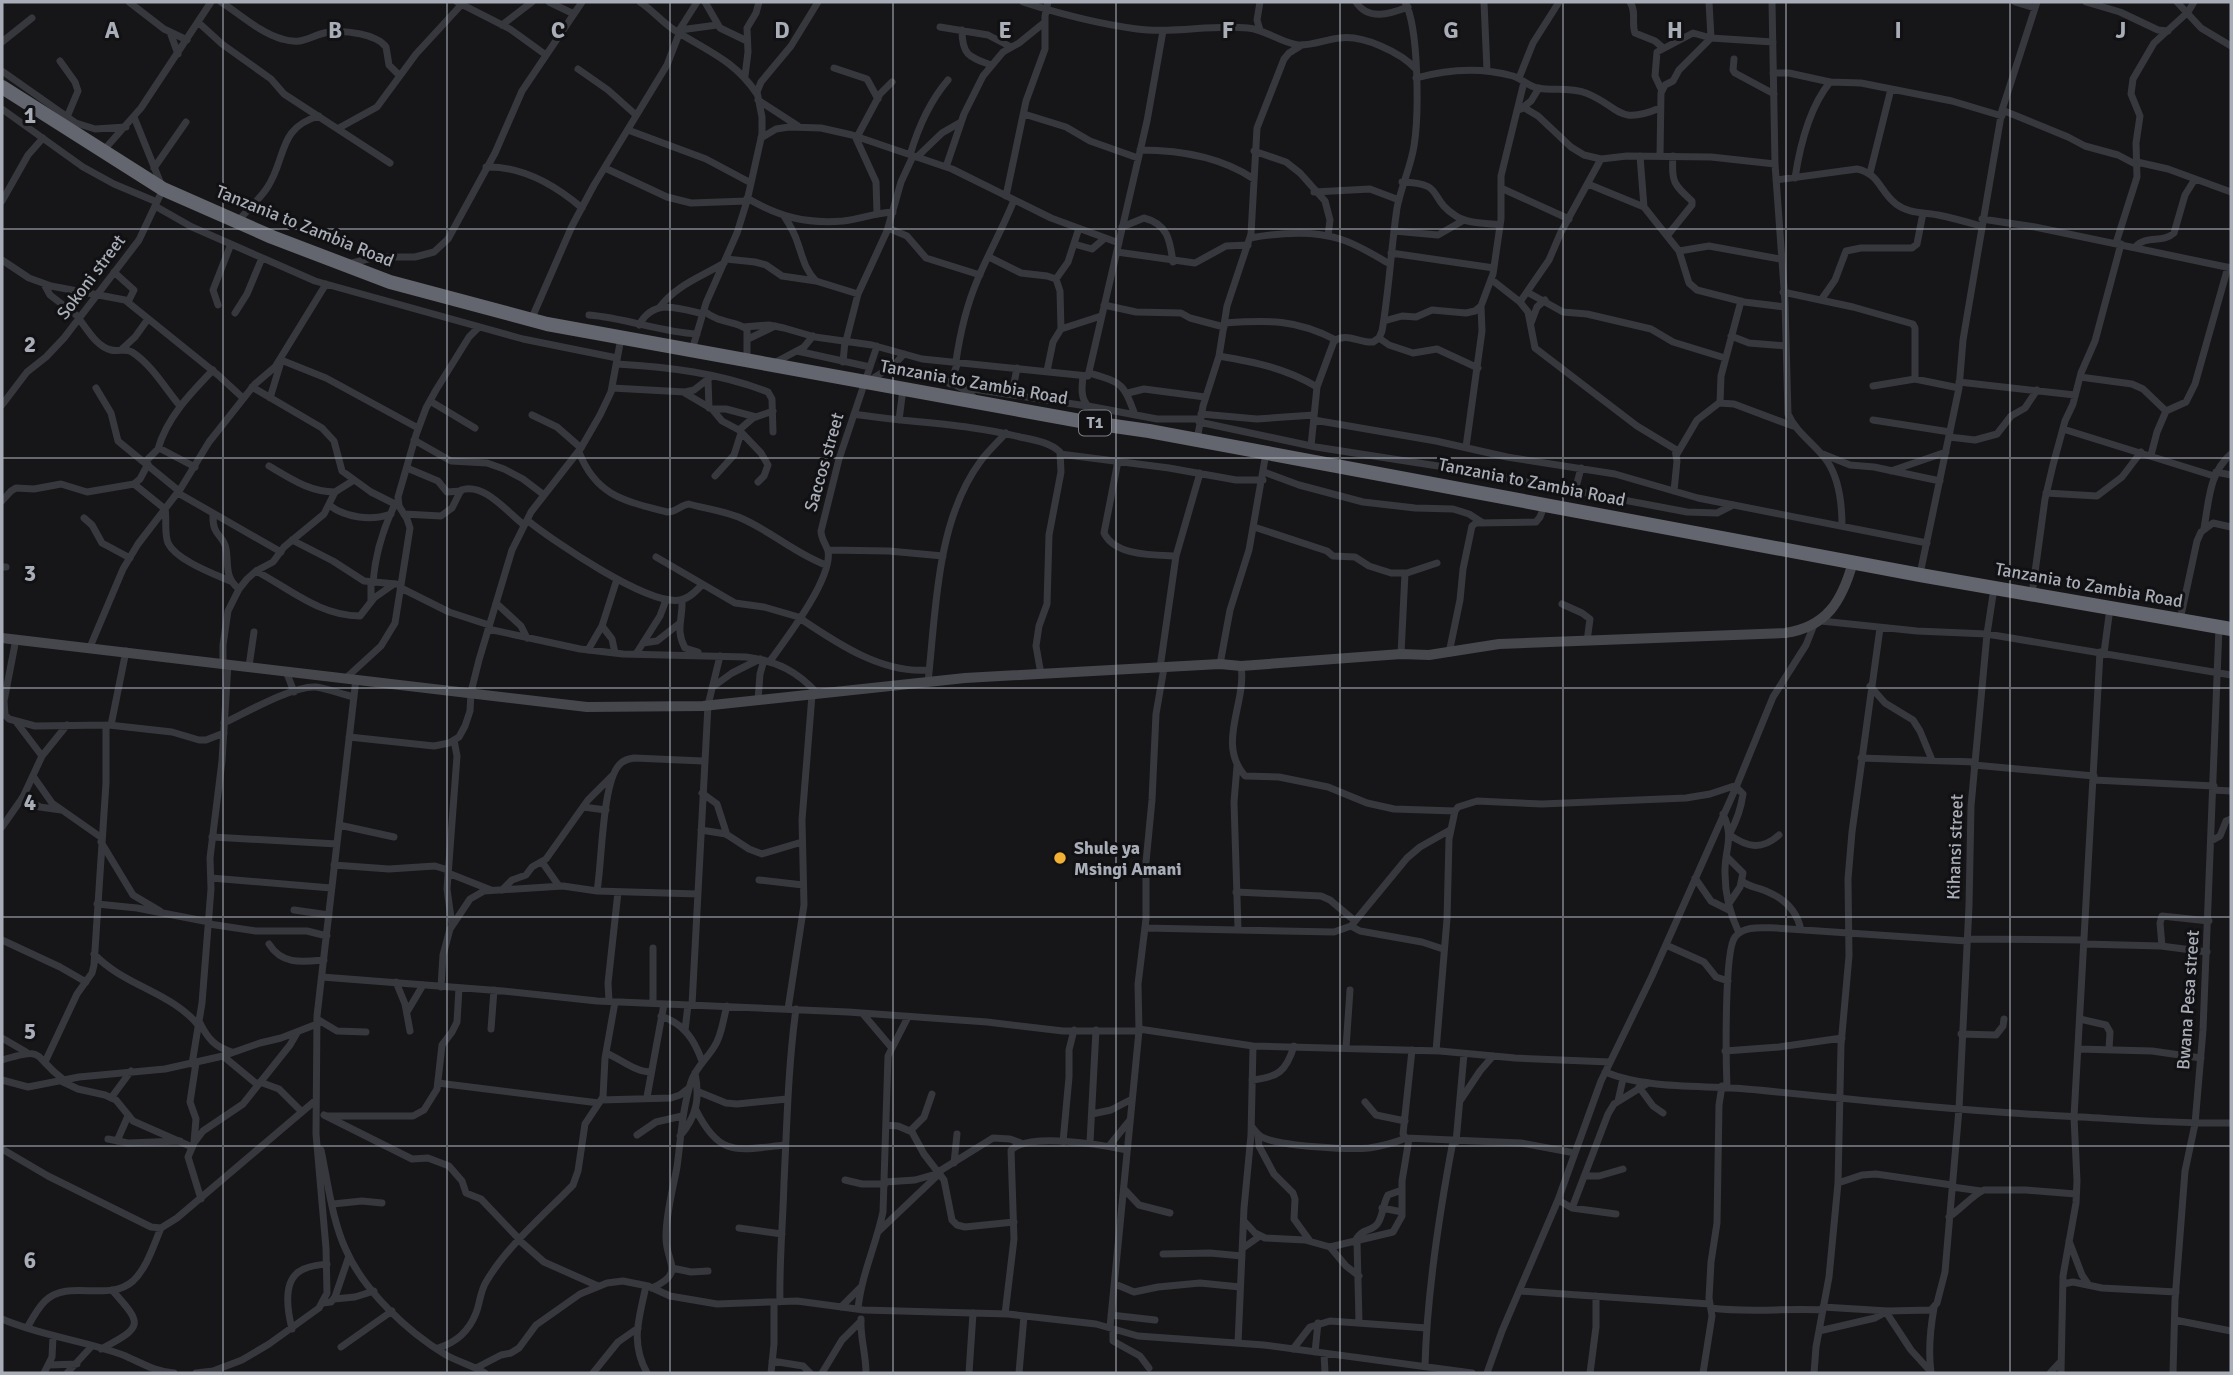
<svg xmlns="http://www.w3.org/2000/svg" width="2233" height="1375" viewBox="0 0 2233 1375" font-family="Signika,sans-serif">
<style>
.lines{fill:none;stroke-linecap:round;stroke-linejoin:round}
.street{stroke:#37383d;stroke-width:7}
.secondary{stroke:#45474d;stroke-width:10}
.highway{stroke:#63666e;stroke-width:14}
.grid{fill:none;stroke:#a8adb8;stroke-width:2;stroke-opacity:0.55}
.poi-dot{fill:#f2b134;stroke:#111113;stroke-width:2.5}
.labels{text-anchor:middle;dominant-baseline:central;stroke-width:6;stroke-linejoin:round;paint-order:stroke}
.shield{fill:#111113;stroke:#7b7e86;stroke-width:2}
.shield-label{font-size:16px;font-weight:bold;fill:#a8adb8}
.street-label{font-size:18px;fill:#a8adb8;stroke:#111113}
.poi-label{font-size:18px;font-weight:bold;fill:#a8adb8;stroke:#111113;text-anchor:start}
.grid-label{font-size:23px;text-anchor:middle;font-weight:bold;fill:#a8adb8;stroke:#111113;stroke-width:6;stroke-linejoin:round;paint-order:stroke}
</style>
<rect width="100%" height="100%" fill="#161618"/>
<g class="lines">
<path class="street" d="M129,2l35,27 23,11
M221,2c19,12 39,31 61,37 22,7 28,-4 47,-7 16,-2 48,2 57,15l3,18 10,10
M457,2l53,27 36,26
M549,2l25,12
M640,2c14,9 24,23 39,31 31,19 57,29 78,61
M705,2l15,26 27,13
M1023,2c37,12 76,22 114,27 38,5 73,-5 111,-1 18,2 32,14 50,17 13,1 29,-6 42,-7 23,-3 60,14 76,31
M1356,2c12,19 34,12 52,5
M1484,2l3,69
M1630,2c7,11 1,20 5,31l20,8 7,6
M1772,2l3,162 10,138 3,112c9,20 27,30 39,47 13,19 15,44 15,65
M2015,2l20,6
M2086,2l34,10 38,18 10,1
M2177,2l24,26 30,18
M199,23l23,21 49,35 13,15 106,69
M502,25l30,-23
M940,27l48,8 23,12
M680,30l37,-5
M962,30c0,25 7,27 29,35
M1260,30l-3,-10 3,-18
M170,32l8,22
M678,32l19,-30
M2,42l30,-24
M1734,59l-1,11 2,3 39,21
M60,61l15,21 3,9 -11,26
M834,68l33,11 11,20
M578,69l30,21 28,25
M2,71l74,52 19,6 31,-2
M1773,73h16l41,9 31,1 91,18 50,15
M745,76l3,-24 -1,-24 9,-15 3,-11
M1416,78c32,-9 65,-11 97,-2 9,3 15,10 24,12 16,3 33,-1 49,5 35,14 31,33 74,15
M1519,78l14,-35 26,-41
M1662,91l-7,-15 2,-24 36,-19 18,5 62,4
M758,100l40,26
M1523,107l15,9 33,31 13,8 17,4 26,-3 84,1 64,7
M2,109l81,58 31,17 43,18
M1521,109l10,-8 8,-13
M2002,110l66,27 17,9 33,9 19,10
M1024,114l42,13 24,14 48,17
M339,128l38,-21 39,-53 46,-50
M628,130l78,29 45,24
M855,136l21,46 1,31
M857,137l23,-43 12,-12
M761,138l15,-9 13,-2 32,1 31,7 100,34 99,49 68,25
M1140,150c38,0 81,7 114,29
M103,151l38,-43 70,-106
M1254,151l32,11 14,11 25,28 5,19 -2,16
M910,155c8,-27 19,-53 38,-75
M1640,156l4,51 35,44 10,32 8,7 47,12 41,5
M1660,156l1,-63 4,-8 8,-4 6,-11 32,-32 -2,-36
M917,157l25,-24 19,-11
M2137,162l31,7 63,23
M486,167c36,-1 69,18 96,41
M946,167l18,-53 19,-38 20,-24 16,-9 26,-21
M154,168l32,-46
M605,168l62,29 24,6 56,-2
M1870,173l21,-84
M1795,178c5,-33 14,-70 35,-96
M1776,180l81,-11c23,5 22,22 39,35 13,10 28,8 42,11 15,3 29,7 43,11
M1402,182c44,1 25,16 54,34 12,8 30,7 44,9
M1588,184l56,23
M1501,188l68,31
M1314,192l56,-3 29,11
M1006,196l20,-95 19,-52v-33l3,-14
M747,198c32,19 59,26 96,23 17,-2 32,-8 50,-9
M2,201l26,-46 15,-17
M155,206l37,21 123,54 208,58 94,19
M784,216c6,9 11,18 14,28 5,14 7,26 18,37l42,13
M1982,219l53,8 196,41
M238,221c9,-11 21,-21 29,-33 20,-30 10,-60 52,-72
M1122,227l22,-9c24,6 26,23 29,44
M888,228l19,8 19,22 54,17
M1394,231l44,4 26,-15
M1667,236l25,-31v-4c-18,-16 -21,-19 -19,-45
M1250,238c28,-5 63,-8 90,1 17,5 34,16 50,25
M2116,243l21,-66 -1,-34 4,-27 -9,-22 2,-15 21,-36 34,-31 6,-10
M1074,244l18,5 13,-11
M2135,247c12,-13 27,-3 39,-14l11,-38 10,-16
M1679,251l30,-5 71,13
M1117,252l78,11 31,-17 22,-1
M1391,253l103,15
M989,257l32,16 26,3 9,3 4,12 1,38
M726,259l29,3 11,3 16,11 34,5
M2,260l27,18 22,8 74,14 93,75 25,23
M348,264l28,-7h39l19,-5 14,-13 47,-86 27,-62 60,-89
M114,272l20,18 -6,12
M1056,279l12,-17 11,-34
M1492,280l28,22 8,10 7,36 102,78 38,23 2,12 -3,30
M44,284l6,11 30,23
M1527,292l36,20 24,2 64,15 22,13 52,16
M1783,292l70,15 60,17 2,4v51
M1821,300l14,-20 11,-29 15,-3h51l5,-4 6,-31
M1520,302l29,-42 12,-28 40,-73
M218,305l-5,-15 18,-46
M1104,305l32,7 45,1 9,5 34,9
M659,308c17,-23 42,-31 65,-45
M704,311c16,13 29,9 43,18v31
M235,313l12,-19 15,-36
M589,315c37,3 71,17 108,19
M79,319c9,11 17,27 32,31 7,2 14,-2 21,2 20,13 33,36 48,54
M531,320l41,-94 22,-41 73,-120 12,-31
M1384,321l18,-5 14,1 16,-7 34,3 9,-2 6,-5 12,-32 8,-55v-43l23,-94
M1225,323c43,-3 71,-4 111,17
M1531,323l6,-16 8,-7
M639,325c15,-27 39,-17 64,-11
M743,327l26,-2 15,3 31,9 57,8 50,14 166,17 59,-255 16,-90
M1731,336l18,7 37,3
M1379,338l10,7 24,8 24,-4 41,19
M748,339l27,-13
M846,341l12,-47 29,-63 14,-49 12,-26
M122,349l13,-12 13,-18
M692,350l14,-47 31,-70 10,-32 15,-67v-17l-5,-25 4,-10 30,-36 27,-44
M797,351l73,16
M1219,356c35,6 67,12 98,31
M281,360l45,18 92,50
M956,361c4,-27 10,-54 21,-80 11,-27 26,-53 37,-81
M843,362l2,-21
M774,363l30,-16 9,-11
M617,364c51,3 103,9 151,28l4,7 1,33
M887,370c28,5 71,7 90,31
M1047,371l6,-29 8,-13 40,-13
M1089,373c33,10 34,9 46,42
M1083,376c-1,10 -3,22 5,30l69,13h43
M2080,377l52,7 11,5 23,22
M708,380l1,28
M869,381l25,-16 10,-11
M1959,382l116,13
M950,384l8,-22
M1873,386l42,-7 44,9
M252,387l70,41 12,13 8,30 29,21 28,14
M959,387l128,19
M96,388l15,25 7,28 61,50
M612,388l73,4 9,-2 18,-14
M683,392l29,17 10,12 17,9 22,23 7,12 -4,11 -6,6
M1128,393l16,-4 61,8
M1012,394l5,-26
M270,398l10,-33
M430,401l45,27
M1720,403l1,-27 20,-75
M2,405l25,-33 19,-15 18,-19 75,-98 24,-51 -29,-72
M712,409h14l30,8
M854,414c55,9 111,9 166,23 14,3 29,5 40,15l1,20 -12,63 -2,69 -8,22 -3,20 5,28
M1201,414l56,5 57,-4
M532,415l25,12 24,21
M899,420l4,-31
M1314,420l122,21 71,16 108,17 83,24 229,45
M1873,420l77,12
M1199,422l117,25 154,24 217,41 30,1 16,-8
M2063,429l151,47
M739,430l14,-12 20,-7
M1949,437l26,3 22,-6 14,-18 14,-8 12,-18
M414,440l37,21 36,2 17,6 19,10 21,16
M1197,440l6,-34 16,-50 8,-50 24,-72 6,-106 27,-69 5,-6 13,-8
M1311,446l6,-59 17,-46c13,-9 24,2 39,1l6,-4 3,-7c7,-40 9,-82 15,-123 4,-21 14,-42 17,-62 5,-31 5,-118 -9,-144
M1466,447l16,-116 -1,-25
M158,449c9,-32 33,-56 55,-79
M579,452c17,44 46,49 88,60 10,0 13,-7 22,-8 18,5 37,7 54,15 29,13 53,35 83,46
M1060,454l109,14 67,12h27
M1677,454l20,-34 22,-17 15,1 59,22
M1823,454l27,11 24,2 66,14
M2151,455l6,-23 9,-21 20,-9 9,-18 33,-117
M1118,461l-14,72c11,23 49,22 72,23
M145,462l14,-14 36,19
M269,466c22,13 41,26 66,26
M407,468l31,13 9,11 14,-1
M1891,471l55,-19
M1264,472l35,13 64,17 52,6 38,1 16,5 14,9
M2216,472l15,3
M715,476l19,-21 7,-22
M134,484l31,25c2,11 -1,24 3,34 8,17 46,31 62,38
M1575,491l6,-23
M178,493l103,59
M2046,493l51,3 25,-19 19,-25
M2,501l9,-10 5,-3 18,1 27,-5 26,8 47,-8 6,-5 8,-15
M329,505c17,13 42,16 62,9
M213,514c-1,24 11,20 13,35 3,16 -2,28 13,40
M404,514l37,2 11,-8 9,-18c23,-8 46,22 63,35
M84,518l8,7 10,18 28,15
M527,520c26,21 121,86 153,80 9,-1 16,-9 22,-15
M1254,527l73,24 6,5 22,1 14,9 22,7h16l30,-10
M2204,528c5,-27 5,-55 27,-74
M292,540l41,21 31,20 32,3
M828,550l61,1 54,5
M656,557l79,46 29,4 38,11
M2,567h4
M256,571c34,18 64,45 104,45l14,-18 20,-14
M1920,574l39,-186 4,-48 39,-230 35,-108
M371,582v19
M373,583c2,-29 10,-54 22,-79
M401,588l48,24 40,13
M2032,594l13,-95 8,-34 12,-44 8,-17 8,-31 14,-32 26,-97
M682,600c1,19 -7,30 3,48l13,4
M496,603l25,23 6,12
M1562,604l20,9 8,6 -3,22
M801,619c37,25 82,55 128,51
M2180,620l17,-79 4,-9 12,-9 18,4
M1821,621l96,10 70,3 244,41
M602,626l10,13 3,14
M488,629l92,20 43,5 123,3c31,4 51,14 72,37
M16,639l-12,62 1,14 4,4 26,7 74,-1 63,7 27,8h7l18,-7
M643,643l14,-2 23,-18
M90,647l33,-78 15,-25 43,-56 28,-46 46,-58 20,-17 51,-83
M588,650l14,-24 15,-47
M1449,653l11,-53 3,-31 9,-43 4,-3 60,-1 4,-5 5,-13
M2104,653l6,-45
M636,654l24,-38 6,-16
M1401,654l4,-81
M770,661c16,-22 63,-83 58,-110 -2,-7 -7,-12 -7,-20l18,-72 38,-113
M223,663v-18l5,-34 11,-22 8,-10 9,-8 17,-9 11,-15 40,-33 11,-22 19,-12
M1220,664l10,-54 19,-60 17,-97
M249,666l5,-34
M1241,666c6,37 -25,77 4,110l34,1 49,10 39,16 27,6 61,2
M1160,668l16,-112 24,-83
M286,671l8,21
M346,678l35,-32 14,-23 15,-95 -3,-9 -8,-13 -1,-9 18,-62 10,-27 10,-18 33,-53 10,-10
M928,682c8,-71 8,-160 52,-220 7,-10 17,-19 26,-29
M714,686l18,-13 28,-14
M1870,686l15,17 28,17 7,11 12,29
M758,700l2,-26 4,-14
M17,723l25,33
M224,723c21,-10 70,-38 92,-36 13,2 25,7 38,10
M111,725l15,-74
M349,737l85,9 15,-3 10,-6 6,-11 5,-15 1,-19 8,-32 33,-110 19,-38 50,-64 19,-33 11,-23 10,-54
M1861,758l114,4
M1974,765l120,11
M1237,766l-3,36 4,127
M33,776l19,27 50,35
M2094,780l120,6
M2213,790l18,1
M702,793l15,11 10,31
M22,798l18,9 21,3
M583,807l23,3
M1723,814c12,25 1,35 2,60 0,21 5,40 14,59
M339,825l55,12
M2,827l21,-30 19,-41 25,-31
M701,830l25,4 23,15 13,5 40,-12
M1730,833c7,-13 11,-24 13,-39l-7,-7
M1730,835c18,13 32,15 49,0
M212,837l125,7
M2211,841l9,-5 6,-15 5,-2
M101,842l32,53 27,16
M1727,857l16,16 -3,14 -12,18
M542,862l17,24
M334,865l55,4 46,-3 13,4
M448,873l43,17
M211,878l120,10
M1695,878l16,23 18,9
M759,880l44,5
M1742,881c8,7 17,6 26,11 17,7 29,19 33,38
M502,890l10,-10 14,-5 6,-8 14,-8 42,-59 25,-25
M597,891c5,-28 5,-107 22,-126 4,-5 9,-6 15,-7l69,3
M1236,892l85,4 9,4 25,21
M97,904l40,4 72,14
M294,910l35,5
M209,924l47,7h51l20,5
M452,925l-5,-36 10,-133 -3,-16
M1351,926l9,5 62,11 21,7
M1145,928l189,4 17,-6 56,-68 13,-11 30,-17
M1967,939l117,1
M2,940l58,27 26,15
M269,944c13,21 33,18 55,16
M2084,944l77,2 46,6
M1666,945l38,17 12,15 12,4
M2162,946l-2,-23 2,-7 47,5
M94,954c30,32 78,38 105,72
M322,977l181,14 94,10 251,11 139,10 76,9h76
M396,982l9,22 5,27
M441,987l2,-32 7,-26 20,-30 14,-8 79,-5 34,5 101,3
M609,1001l-1,-18 10,-91
M653,1003v-55
M692,1005l16,-300 12,-49
M788,1009l16,-104 -2,-85 10,-125
M407,1012l16,-27
M863,1014l28,33
M661,1016c23,8 33,23 41,45
M317,1019l20,12 29,1
M2080,1019l26,6 4,7 -1,18
M200,1023c8,16 15,24 32,29
M491,1029l3,-39
M1139,1029l114,17 187,5 75,7 95,4
M685,1030l3,-25
M1961,1034l35,1 7,-9 1,-7
M2,1038l24,14
M1346,1048l4,-58
M2078,1049l74,2 49,7
M1412,1050l-9,84 3,4 115,5 54,10
M1436,1051l11,-132 2,-80 6,-28 3,-4 19,-6 65,3 144,-6 24,-4 27,-9
M1725,1051l54,-4 63,-9
M606,1053c15,6 29,19 45,19
M223,1056l35,29
M2,1060c46,-14 29,-4 62,20
M45,1062l32,-68 15,-21 2,-8 12,-182v-58
M192,1064l10,-61 9,-114 -1,-31 12,-97 6,-97
M1605,1072c47,19 103,12 153,18 108,11 216,22 324,27 50,3 99,7 149,6
M2,1080l26,7 51,-10 86,-8 58,-13 37,-13 21,-5 36,-14
M1252,1080c26,-3 34,-8 42,-34
M61,1081l17,8 27,6 11,5 17,21 59,26
M260,1082l19,7 23,23
M438,1083l161,20
M1639,1087l14,19 10,7
M1727,1087c-1,-24 -3,-136 8,-150 9,-12 28,-9 41,-9l191,13
M699,1092l27,11 11,1 50,-5
M647,1097l17,-93
M111,1098l20,-27
M601,1100l70,-2 9,-3 9,-7
M1460,1101l20,-30 13,-15
M1618,1101l5,-22
M1365,1102l11,13 29,6
M696,1110c24,48 41,40 89,35
M1092,1114l19,-4 21,-11
M324,1115l88,44 16,-1 21,8 13,15 4,12 15,6 38,40
M328,1116h85l11,-6 13,-21 5,-44 10,-13 5,-10 2,-34
M886,1125l12,1 14,6 12,22 20,26 8,40 5,5 8,2 49,-5
M1252,1127c4,5 6,9 12,11 19,8 84,12 105,10 13,-2 25,-5 37,-10
M910,1131l14,-14 8,-23
M637,1135l19,-13 26,-6
M1258,1135l1,11 15,28 19,19 2,6 -1,20 16,22
M680,1136c17,-20 20,-38 15,-63
M108,1139l20,4 52,-2
M117,1141l11,-25
M194,1142l2,-23 -6,-17 6,-39
M1063,1142l6,-65v-27l5,-20
M1090,1142l6,-112
M1456,1142l8,-88
M1109,1146l21,-26
M2,1149l46,27 103,51 10,1 16,-10 139,-118
M321,1150c7,33 11,70 25,100 18,41 62,82 100,105 13,7 27,11 39,18
M954,1163l3,-29
M938,1172l55,-34 17,1 11,4
M1585,1176h14l24,-7
M845,1180l17,4h23
M885,1182l30,-2 21,-6
M1838,1183l24,-8 14,-1 76,11
M1952,1187l29,4
M1124,1189l15,16 31,8
M201,1199l-13,-42 6,-14 9,-12 40,-27 47,-59 7,-12
M1558,1200l14,8 44,6
M333,1204l29,-3 20,2
M1382,1208l20,4
M1572,1208l36,-94 6,-10 34,-21
M1949,1217c11,-7 26,-24 35,-27h42l50,4
M1244,1221l11,12 10,5 40,2 25,7 63,-15 9,-16v-35l7,-42
M739,1228l43,6
M879,1231l61,-58
M519,1240l25,22 54,24
M1355,1241c7,-14 16,-8 23,-18 5,-8 5,-19 10,-28l14,-5
M1357,1241l2,81
M2069,1241l13,34 6,9
M1330,1247l16,19 13,10
M1243,1248l17,-12
M1163,1254l47,-1 32,3
M672,1268l19,4 17,-1
M1115,1284l19,8 24,-5 42,-4 40,4
M2063,1284l10,-2 29,6 74,4
M646,1286c-7,33 -16,56 1,87
M652,1288c35,-16 13,-25 14,-52 0,-23 7,-47 11,-69 4,-29 5,-57 14,-85 5,-15 15,-22 23,-35 8,-11 9,-28 13,-41
M1520,1291l190,13
M334,1299l21,-2 19,-6
M780,1302c-1,-40 3,-80 4,-120 3,-58 4,-115 12,-173
M323,1303l8,-1 4,-5 14,-41
M841,1307l20,-20
M1823,1307l65,4 43,-1 6,-7 8,-31 14,-163 10,-203 2,-100 16,-172 7,-46
M1711,1308c37,5 74,0 111,2
M858,1309c3,-33 18,-64 25,-97l5,-156 20,-39
M1886,1312l25,38 20,22
M1005,1314l9,-75 -3,-89c19,-18 91,-5 116,0
M1111,1315l44,5
M2,1319c39,17 81,21 121,36 17,7 32,17 51,18
M861,1319c-1,18 5,35 5,54
M2175,1320l56,11
M1110,1327l29,-296 -1,-47 8,-65v-57l6,-62 4,-86 8,-46
M27,1328c5,-9 10,-19 18,-27 24,-23 63,2 88,-20 14,-13 21,-37 28,-53
M292,1329c-4,-16 -10,-47 8,-58 7,-5 18,-6 27,-7
M1113,1329v12l27,15 9,12
M1819,1331l56,-13 13,-7
M1238,1343l6,-135 7,-73 2,-89
M341,1347l51,-36
M438,1348c17,-5 31,-17 38,-35 4,-10 4,-21 10,-31 21,-36 58,-67 87,-97l5,-14 7,-47 18,-27 2,-39 10,-56
M101,1349c44,-23 41,-25 11,-59
M1293,1349l17,-22 20,-6 97,7
M1315,1352l3,-29
M1324,1353l1,20
M772,1361l31,5 7,7
M50,1365l27,-1
M1425,1366c2,-75 14,-151 28,-225
M476,1368l25,-13 10,-2 8,-5 17,-23 44,-31 27,-11 16,-2 25,5 22,10 47,8 80,-3 67,9 144,4 88,10 42,12 126,9 208,28
M44,1373l8,-16 1,-20
M67,1373l24,-26
M196,1373l17,-2 29,-11 27,-16 50,-36 8,-15 -1,-45 -10,-114 1,-118 39,-337
M593,1373l25,-31 20,-14
M771,1373l3,-29v-42
M822,1373l20,-33 19,-19
M969,1373l4,-60
M1019,1373l5,-57
M1487,1373l15,-42 56,-131 43,-119 51,-105 85,-191 36,-88 33,-52 8,-20
M1590,1373l6,-46v-31
M1703,1373l9,-57 -3,-18 2,-36 6,-39 2,-118 3,-19
M1814,1373l2,-26 13,-70 9,-94 3,-138 8,-89 -1,-77 4,-47 28,-204
M1931,1373c-3,-23 -1,-43 3,-65
M2050,1373l11,-12
M2061,1373l2,-97 13,-73 1,-22 -3,-64 26,-465
M2173,1373l2,-73 10,-129 10,-47 8,-94 16,-403"/>
<path class="secondary" d="M2,638l585,69 116,-1 262,-28 255,-14 21,2 160,-12 28,1 70,-11 286,-11c42,-6 57,-32 68,-71"/>
<path class="highway" d="M2,87l161,102 109,48 118,45 157,42 539,98 63,9 771,144 311,54"/>
</g>
<path class="grid" d="M223,2v1371M447,2v1371M670,2v1371M893,2v1371M1116,2v1371M1340,2v1371M1563,2v1371M1786,2v1371M2010,2v1371M2,229h2229M2,458h2229M2,688h2229M2,917h2229M2,1146h2229"/>
<circle class="poi-dot" cx="1060" cy="858" r="7"/>
<g class="labels">
<rect class="shield" x="1079" y="410.5" width="32" height="25" rx="5"/>
<g class="shield-label">
<text x="1095" y="423">T1</text>
</g>
<g class="street-label">
<text transform="translate(305 226) rotate(22)">Tanzania to Zambia Road</text>
<text transform="translate(91 277) rotate(-53)">Sokoni street</text>
<text transform="translate(974 382) rotate(10)">Tanzania to Zambia Road</text>
<text transform="translate(824 462) rotate(-74)">Saccos street</text>
<text transform="translate(1532 482) rotate(11)">Tanzania to Zambia Road</text>
<text transform="translate(2089 585) rotate(10)">Tanzania to Zambia Road</text>
<text transform="translate(1955 847) rotate(-88)">Kihansi street</text>
<text transform="translate(2188 1000) rotate(-86)">Bwana Pesa street</text>
</g>
<g class="poi-label">
<text x="1074" y="848">Shule ya<tspan x="1074" dy="21">Msingi Amani</tspan></text>
</g>
</g>
<g class="grid-label">
<text x="112" y="38">A</text>
<text x="335" y="38">B</text>
<text x="558" y="38">C</text>
<text x="782" y="38">D</text>
<text x="1005" y="38">E</text>
<text x="1228" y="38">F</text>
<text x="1451" y="38">G</text>
<text x="1675" y="38">H</text>
<text x="1898" y="38">I</text>
<text x="2121" y="38">J</text>
<text x="30" y="123">1</text>
<text x="30" y="352">2</text>
<text x="30" y="581">3</text>
<text x="30" y="810">4</text>
<text x="30" y="1039">5</text>
<text x="30" y="1268">6</text>
</g>
<rect width="2233" height="1375" fill="none" stroke="#a8adb8" stroke-width="7"/>
</svg>
